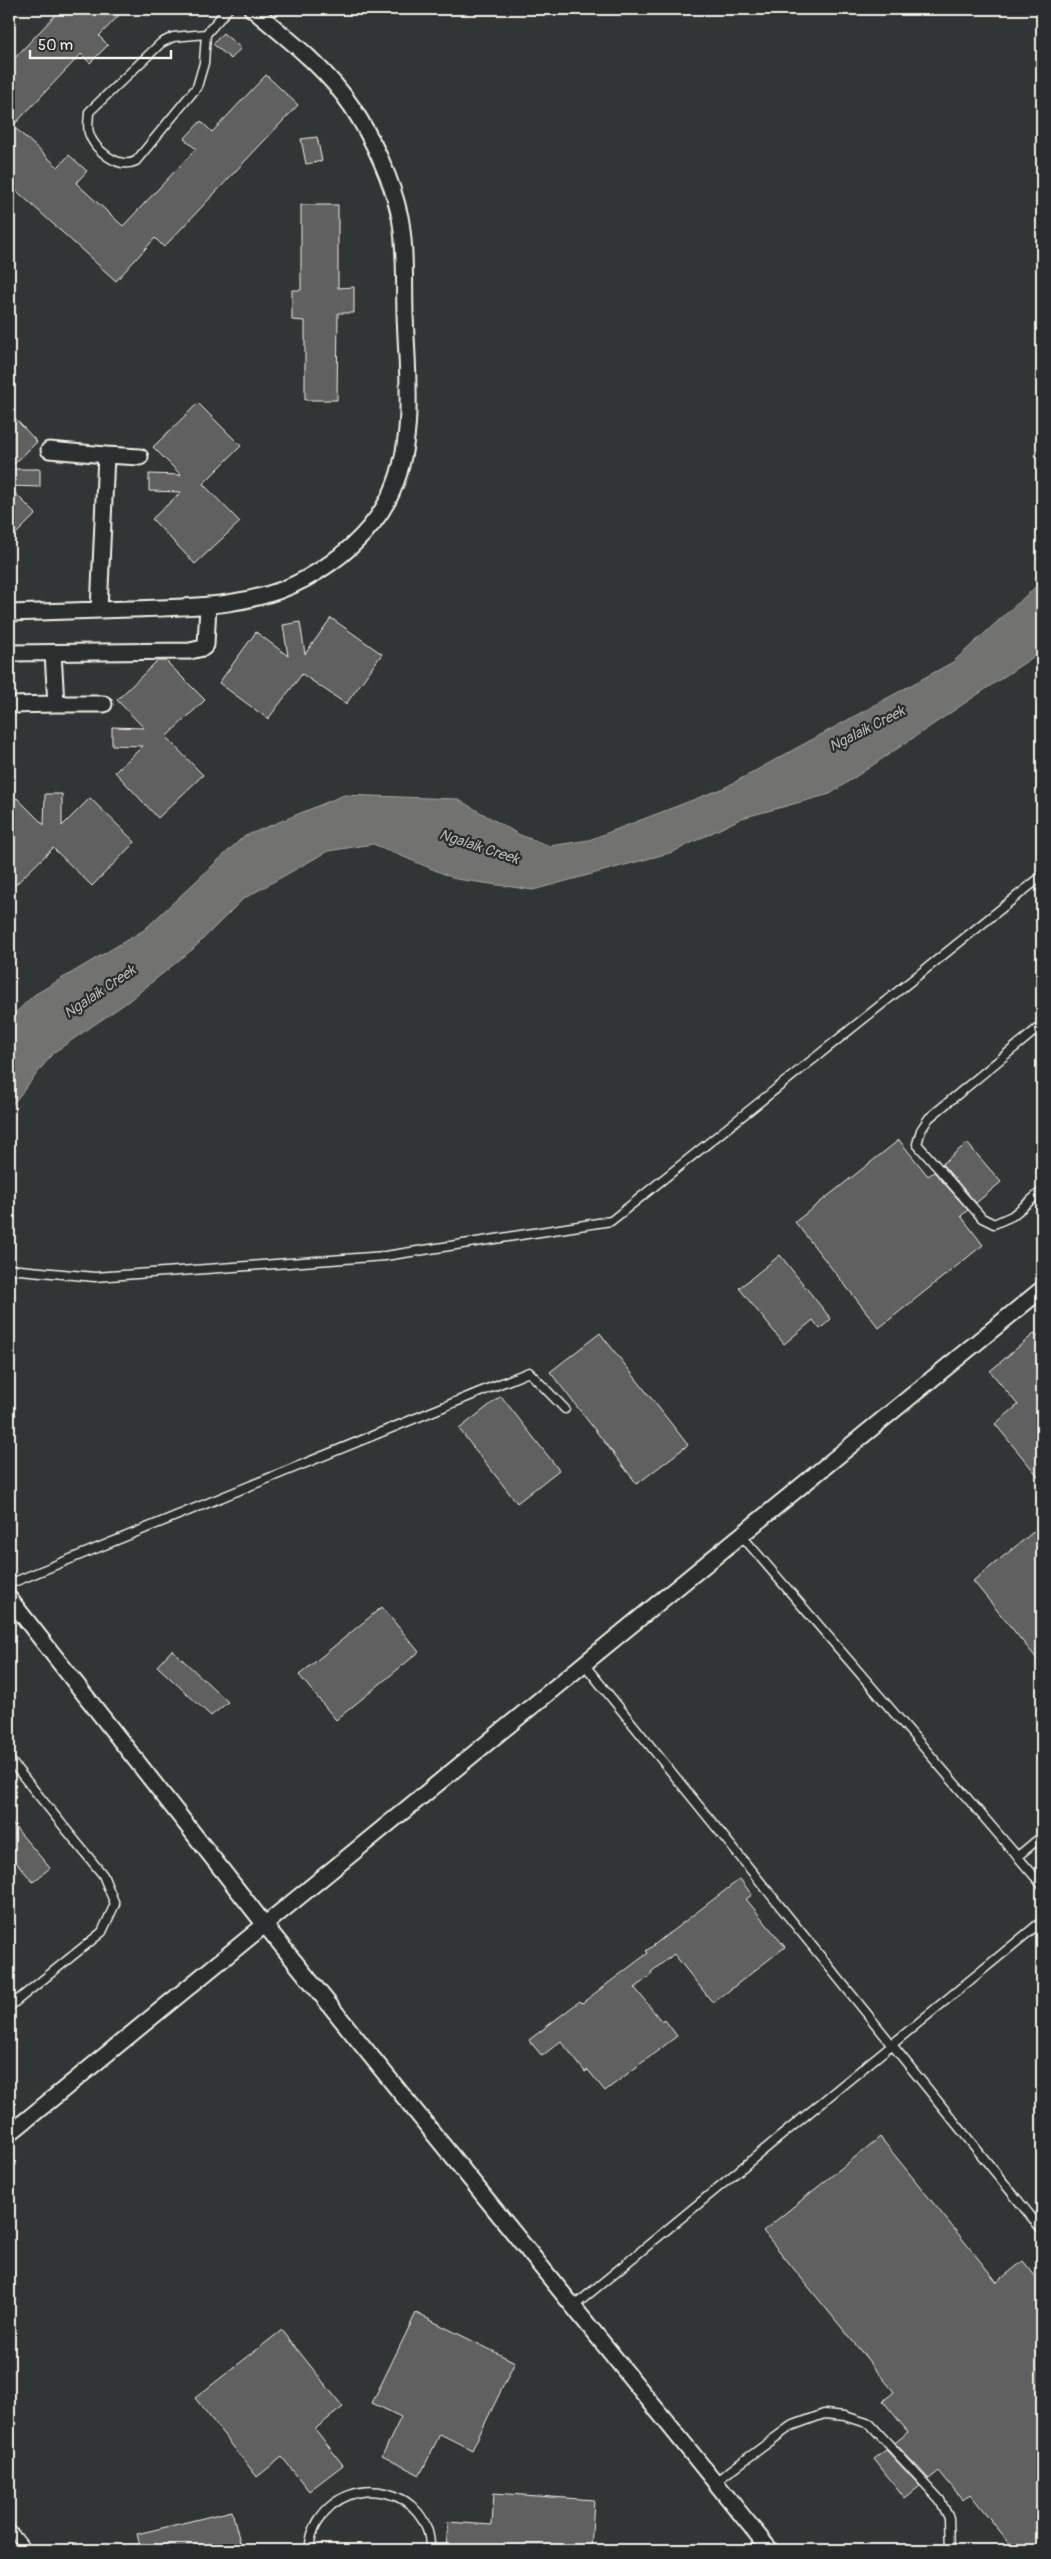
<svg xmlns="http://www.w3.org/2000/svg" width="1051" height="2559" viewBox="0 0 1051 2559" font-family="Pangolin,sans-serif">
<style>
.water{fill:#727370;stroke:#a6a5a0}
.building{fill:#5f605f;stroke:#f4f1e8}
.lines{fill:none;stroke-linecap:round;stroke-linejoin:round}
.service-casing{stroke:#f4f1e8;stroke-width:11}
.minor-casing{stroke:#f4f1e8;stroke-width:19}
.service{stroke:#2a2d2e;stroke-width:8}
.minor{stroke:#2a2d2e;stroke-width:15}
.labels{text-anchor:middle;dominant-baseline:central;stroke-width:4.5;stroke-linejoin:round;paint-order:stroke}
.water-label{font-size:15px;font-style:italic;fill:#b3b2ac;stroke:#2a2d2e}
</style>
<rect width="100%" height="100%" fill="#323535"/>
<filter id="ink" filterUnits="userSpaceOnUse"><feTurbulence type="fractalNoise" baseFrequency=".02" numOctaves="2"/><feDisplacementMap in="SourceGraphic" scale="10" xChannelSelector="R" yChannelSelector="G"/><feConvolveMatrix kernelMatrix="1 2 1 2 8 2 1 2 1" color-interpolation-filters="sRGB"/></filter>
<g filter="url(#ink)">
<path class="water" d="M1042,581v70l-212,143 -88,24 -69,34 -140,38 -77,-11 -83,-35 -45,7 -85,48 -50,50 -67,54 -73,50 -44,56v-90l25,-24 110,-65 99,-93 101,-42 113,4 63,36 30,11 39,-6 135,-52 229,-126z"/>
<path class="building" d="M61,9h64l-26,27 9,9 -18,18 -9,-9 -68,72 45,41 11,-12 18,16 -11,12 47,43 73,-77 -12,-10 17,-18 11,11 54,-57 32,30 -134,142 -9,-9 -39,43 -107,-97v-120z
M223,33l18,15 -10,11 -18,-15z
M317,137l5,24 -16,3 -5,-25z
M301,205h37v83l16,-1v26h-16l-1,87h-32v-79l-13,-1v-30h9z
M198,403l43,43 -38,38 37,38 -45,42 -43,-45 29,-27 -32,-1v-17l32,1 -28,-28z
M9,412l28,30 -28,27h31v18l-31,-1z
M9,487l27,27 -27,27z
M331,618l51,36 -36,50 -44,-30 -34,45 -49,-36 37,-51 32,24 -5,-31 17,-3 5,32z
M157,661h9l39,39 -39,37 37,38 -45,43 -43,-46 28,-26 -31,-1v-18l32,1 -27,-28z
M45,794h17v32l28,-28 45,44 -43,44 -39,-38 -44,43v-85l8,-8 27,27z
M899,1140l29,36 6,-4 34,38 -7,6 22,29 -104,83 -84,-106z
M967,1143l34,39 -25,21 -34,-39z
M780,1255l51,64 -11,10 -7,-9 -29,24 -45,-56z
M600,1333l88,112 -51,39 -87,-112z
M1035,1333l7,9v139l-47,-57 23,-19 -28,-34z
M501,1396l58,74 -42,33 -58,-74z
M1042,1525v140l-69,-84z
M382,1607l37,45 -83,68 -37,-45z
M172,1650l56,52 -17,14 -54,-50z
M9,1820l41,48 -17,14 -24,-28z
M740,1879l12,16 -6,4 39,48 -72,56 -39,-49 -23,18 1,2 -17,14 27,34 3,-2 12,16 -72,55 -17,-21 -3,2 -24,-31 -19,15 -13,-16 51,-39 2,2 66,-50 -2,-2z
M880,2137l117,145 26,-21 13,16 6,-5v278h-27l-45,-56 -7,6 -24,-29 -10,8 -34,-36 13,-11 -25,-31 11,-9 -131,-161z
M416,2313l99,49 -43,88 -32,-16 -20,41 -38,-19 19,-39 -29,-14z
M282,2330l61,77 -28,22 28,36 -34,26 -27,-34 -25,20 -62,-79z
M886,2450l34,36 -15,12 -31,-39z
M494,2493l100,7 -3,50h-145l2,-28 44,3z
M232,2511l10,39h-101l-4,-16z"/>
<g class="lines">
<g class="service-casing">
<path id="service" d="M206,34l-33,3 -12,6 -72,69c0,6 -2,14 0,21 5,16 29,37 47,28l61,-74 7,-24 2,-29 22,-25
M1042,1035l-5,-6 -108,89 -8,12 -4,14 65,74 12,6 18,-8 30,-25
M9,1269l86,8 290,-21 226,-35 431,-345
M741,1535l301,350
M9,1584l520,-212 36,37
M584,1664l458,566
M9,1759l94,116 12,29 -13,28 -93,75
M1018,1856l24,-20
M573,2307l469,-386
M715,2482l76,-56 33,-12 21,2 25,8 70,76 9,18 1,32
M9,2527l18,23
M310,2550c-1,-9 3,-21 8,-29 31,-51 114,-33 112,29"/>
</g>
<g class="minor-casing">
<path id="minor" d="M49,450l57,5 -7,155
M106,455l34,2
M9,613c40,-1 80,-3 121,-4 57,-2 123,-1 175,-30 33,-18 65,-45 83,-79 29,-55 19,-126 17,-186 -1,-32 1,-65 -5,-97 -8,-37 -27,-78 -48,-110 -25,-38 -65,-69 -100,-98
M9,653l181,-2 13,-3 3,-3 2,-40
M56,704h48
M9,705l47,-1 -3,-51
M9,1598l256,327 505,625
M9,2134l1033,-845"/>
</g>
<use href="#service" class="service"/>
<use href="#minor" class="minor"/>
</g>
</g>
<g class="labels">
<g class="water-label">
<text transform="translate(867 729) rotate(-27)">Ngalaik Creek</text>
<text transform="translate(479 847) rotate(18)">Ngalaik Creek</text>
<text transform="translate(100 992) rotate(-34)">Ngalaik Creek</text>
</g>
</g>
<rect width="1051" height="2559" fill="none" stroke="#2a2d2e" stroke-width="30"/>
<rect x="15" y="15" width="1021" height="2529" fill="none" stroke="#f4f1e8" stroke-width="2" filter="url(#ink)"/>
<path d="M30 50v8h141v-8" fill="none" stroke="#f4f1e8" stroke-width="2.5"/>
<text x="38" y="50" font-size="15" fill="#f4f1e8" stroke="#2a2d2e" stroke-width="4" paint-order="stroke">50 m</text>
</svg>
